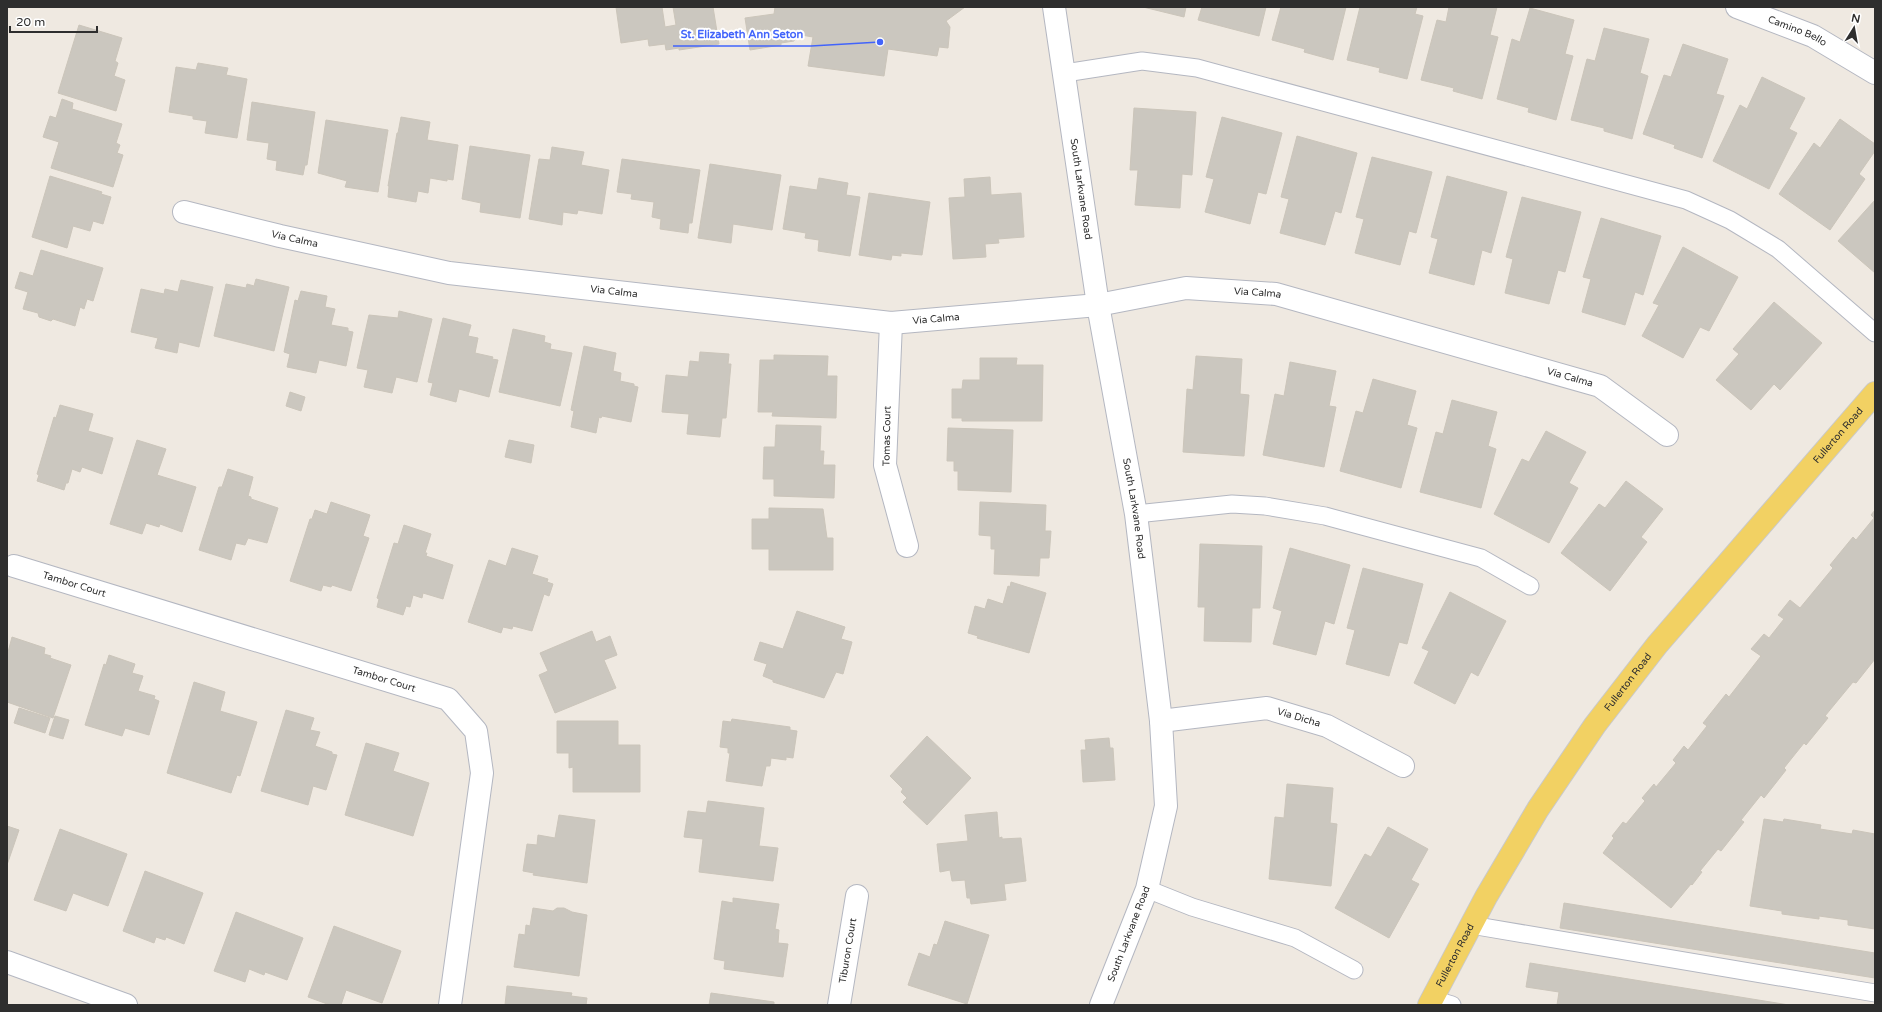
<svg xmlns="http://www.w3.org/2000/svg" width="1882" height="1012" viewBox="0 0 1882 1012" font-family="'Varela Round',sans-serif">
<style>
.building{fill:#cbc7bf;stroke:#cbc5ba}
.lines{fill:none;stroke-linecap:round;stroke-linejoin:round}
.lane-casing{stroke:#b4b7c1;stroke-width:19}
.street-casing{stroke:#b4b7c1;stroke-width:24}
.primary-casing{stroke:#c9c9c9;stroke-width:24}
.lane{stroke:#fff;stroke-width:17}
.street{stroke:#fff;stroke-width:22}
.primary{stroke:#f2d163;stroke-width:22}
.labels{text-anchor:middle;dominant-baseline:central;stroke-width:4;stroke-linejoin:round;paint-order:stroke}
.street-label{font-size:10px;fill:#2e2e2e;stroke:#fff}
.leader{fill:none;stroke:#4264fb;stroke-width:1.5}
.callout-dot{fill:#4264fb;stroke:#fff;stroke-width:1.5}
.callout-label{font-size:11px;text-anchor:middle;font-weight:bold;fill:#4264fb;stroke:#fff;stroke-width:4;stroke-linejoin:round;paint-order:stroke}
</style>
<rect width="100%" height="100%" fill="#efe9e1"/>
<path class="building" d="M616,7h46l3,20 11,-2 -3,-18h40l6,37 -40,6v-2l-13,2 -1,-6 -16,2 -1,-7 -27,4z
M775,7h190l-19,14 4,6 -2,21 -9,-1 -2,9 -49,-7 -4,27 -76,-10 5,-29 -18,-3 -1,7 -13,2v2l-31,5 -5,-32 29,-4z
M1143,7h43l-2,10z
M1202,7h64l-7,29 -61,-16z
M1281,7h65l-13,53 -29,-8 1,-3 -33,-9z
M1360,7h57l-2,7 8,2 -16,63 -28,-7 1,-4 -33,-8z
M1449,7h48l-7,28 8,2 -16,62 -29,-8 1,-3 -33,-8 16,-60 9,2z
M1530,8l44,12 -9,34 8,2 -17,64 -28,-8 1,-4 -32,-9 15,-60 8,3z
M79,25l43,13 -7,23 3,2 -4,13 11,4 -9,31 -58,-18z
M1604,28l45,11 -9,34 8,3 -16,63 -28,-8v-3l-33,-8 16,-61 8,2z
M1683,44l45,15 -12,35 8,2 -22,62 -28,-10 1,-3 -32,-11 21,-59 7,2z
M198,63l30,5 -2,7 21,4 -10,59 -32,-5 2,-12 -14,-2v-3l-24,-4 7,-45 20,3z
M1762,77l43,21 -16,31 8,4 -28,56 -56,-28 27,-56 7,4z
M62,99l11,4 -1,6 50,15 -6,19 4,2 -3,8 6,2 -10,32 -62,-19 8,-26 -16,-5 7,-21 6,2z
M252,102l63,10 -8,53h-2l-2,10 -27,-5 1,-9 -10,-2 2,-16 -22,-3z
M1134,108l62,4 -4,63 -10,-1 -2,34 -45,-3 3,-35h-8z
M401,117l29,5 -3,18 31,5 -5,35 -6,-1v2l-17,-3 -2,15 -10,-2 -2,11 -28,-5 1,-11h-1l9,-53h1z
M1222,117l60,16 -16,61 -8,-2 -8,32 -45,-12 9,-33 -8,-2z
M1840,119l35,25v7l-16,23 6,5 -35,51 -51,-36 35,-51 6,5z
M326,120l62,10 -10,62 -33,-5 2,-6 -29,-8z
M1297,136l60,17 -16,60 -6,-2 -10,34 -45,-12 9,-34 -8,-2z
M470,146l60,9 -10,63 -40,-6 1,-9 -19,-4z
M552,147l32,5 -3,13 28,5 -7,44 -24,-4 -1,4 -14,-2 -1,13 -33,-6 10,-60 11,1z
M1372,157l60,15 -16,61 -7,-2 -9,34 -45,-12 9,-34 -8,-2z
M622,159l78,11 -8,53h-3l-1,10 -28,-4 1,-10 -9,-2 2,-15 -23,-3 1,-5 -15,-2z
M710,164l71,11 -9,55 -39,-6 -2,19 -33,-5z
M50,176l52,16 -1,2 10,3 -8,27 -10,-3 -3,10 -17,-5 -6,22 -35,-11z
M1447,176l60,16 -16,61 -9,-3 -8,35 -45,-12 9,-34 -7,-2z
M990,177l1,18 30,-2 3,44 -26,2 1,4 -14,1 1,13 -33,2 -4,-61 16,-1 -1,-18z
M819,178l29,5 -2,12 14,2 -10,59 -32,-5 1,-11 -14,-2 1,-5 -23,-4 7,-43 27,4z
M869,193l61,9 -8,53 -21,-2v3l-9,-1 -1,5 -32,-5z
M1522,197l59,15 -16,60 -7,-2 -9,34 -44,-11 8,-34 -7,-2z
M1875,200v73l-37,-32z
M1601,218l60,18 -18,59 -8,-3 -10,33 -43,-13 9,-33 -8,-2z
M1683,247l55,30 -29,54 -9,-4 -17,31 -41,-22 17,-31 -6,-2z
M41,250l62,18 -10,33 -6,-2 -3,10 -4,-2 -5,19 -22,-7 -2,2 -12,-4 -1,-4 -15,-4 5,-17 -13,-4 5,-16 13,4z
M256,279l33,8 -15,64 -60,-15 12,-52 20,4 1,-4 7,2z
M181,280l32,7 -14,60 -20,-5 -2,11 -22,-5 3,-10 -27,-6 10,-43 23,5 1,-5 13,3z
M301,291l26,5 -2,11 10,2 -4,16 17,3v3l5,1 -7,34 -27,-6 -3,13 -29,-6 3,-13 -6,-2 11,-52 3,1z
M1774,302l48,41 -42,47 -6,-6 -23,26 -35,-30 23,-26 -6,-5z
M399,311l33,8 -15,63 -21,-5 -4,16 -28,-6 4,-17 -11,-2 12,-53 29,3z
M443,318l28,7 -3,11 10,2 -3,15 18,4 -1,2 6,1 -9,37 -30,-8 -3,13 -26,-7 3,-12 -5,-1z
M513,329l32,7 -1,6 7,2 -1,5 22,4 -12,53 -61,-14z
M584,346l32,7 -3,18 8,2 -1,8 14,3v2l4,1 -7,35 -29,-6 -1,2 -2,-1 -3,16 -25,-6 3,-16 -3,-1z
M700,352l29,2 -1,10h3l-5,54h-4l-2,19 -33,-3 2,-20 -27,-2 4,-37 22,2 2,-16 9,1z
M774,355l54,1 -1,20h10l-1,42 -64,-2 1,-4h-15l2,-52h14z
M1196,356l46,3 -2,35 9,1 -5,61 -61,-4 4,-63 6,1z
M980,358h37l-1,7h27l-1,56h-80v-3h-10v-29h10l1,-9h17z
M1290,362l46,9 -7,35 7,1 -12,60 -61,-12 12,-61 9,2z
M1373,379l43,12 -9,34 10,3 -16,60 -61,-17 16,-60 7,2z
M290,392l15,5 -4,14 -15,-5z
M1452,400l45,12 -9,34 8,3 -15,59 -61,-16 16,-60 7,2z
M60,405l33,9 -5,17 25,7 -11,36 -20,-7 -2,5 -8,-3 -4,14h-2l-2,7 -27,-9 2,-6 -2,-1 17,-57 2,1z
M776,425l45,1 -1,25h4l-1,14h12l-1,33 -60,-2v-17h-11l1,-32h11z
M948,428l65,2 -2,62 -53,-2v-19h-4v-10h-7z
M1546,431l40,21 -17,31 9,5 -29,55 -55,-29 28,-55 7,3z
M137,440l29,9 -9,26 39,12 -14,45 -22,-8 -1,3 -13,-4 -4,11 -32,-10z
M509,440l25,5 -3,18 -26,-6z
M228,469l25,8 -5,19 3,1v2l27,9 -11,35 -19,-5 -3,7 -9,-2 -5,17 -32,-10 20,-63h3z
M1626,481l37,28 -22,28 6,5 -37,49 -49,-38 38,-49 6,4z
M331,502l39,13 -7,21 6,2 -18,53 -19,-6 -1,2 -8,-2 -2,6 -31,-10 20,-62h2l3,-9 12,4z
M980,502l66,3 -1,26h6l-2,27h-9l-1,18 -45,-2 1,-25h-4v-13l-12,-1z
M769,508l54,1 4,29h6v32h-64v-21h-17v-30h17z
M1875,510v149l-19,24 -3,-1 -28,34 3,2 -22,27 -2,-2 -20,25 2,2 -22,28 -3,-3 -20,25 3,2 -23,29 -3,-2 -18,22 2,1 -10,13 -1,-1 -20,24 -68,-55 11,-15 -2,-2 11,-14 3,2 19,-23 -3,-3 12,-14 2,3 20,-24 -3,-3 11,-14 4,4 19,-24 -4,-3 23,-29 3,3 32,-41 -10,-7 13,-15 5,4 15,-19 -6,-4 12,-15 10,8 33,-40 -3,-3 23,-28 3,3 18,-22 -3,-3z
M404,525l27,9 -6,19h2l-1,3 27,9 -10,34 -20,-6 -1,5 -9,-3 -3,12 -4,-1 -3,9 -26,-8 2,-8 -2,-1 17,-55 4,1z
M1200,544l62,2 -2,62h-8l-1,34 -47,-1 1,-34h-7z
M512,548l26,8 -6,18 16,5 -1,3 6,2 -4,12 -5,-2 -12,37 -19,-5 -1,3 -9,-2 -2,6 -33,-11 21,-62 17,6z
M1290,548l60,17 -16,59 -9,-3 -9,34 -43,-11 9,-33 -9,-3z
M1363,568l60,16 -16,60 -8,-2 -10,34 -43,-12 9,-34 -8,-2z
M1011,582l35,11 -17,60 -52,-15 1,-2 -10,-3 7,-27 10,3 3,-10 15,5 5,-18 2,1z
M1450,592l56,29 -28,55 -7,-4 -16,32 -41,-21 15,-32 -7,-3z
M797,611l48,16 -4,12 11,3 -9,32 -7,-2 -12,26 -51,-16v-2l-10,-4 4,-12 -13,-4 6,-18 23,7z
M592,631l4,11 14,-6 7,19 -13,5 12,28 -61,25 -16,-38 9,-4 -8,-18z
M12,637l33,11 -1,6 7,2 -1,2 21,7 -18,53 -46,-16v-46z
M109,655l26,9 -3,9 11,3 -5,15 17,5 -1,3 5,2 -10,34 -24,-7 -3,8 -37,-11 19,-61 2,1z
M194,682l31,10 -5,19 37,11 -17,54 -3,-1 -6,18 -64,-20z
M19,708l31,10 -5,15 -31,-10z
M286,710l28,8 -4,12 10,2 -5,14 17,6v2l5,1 -11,35 -13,-4 -5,19 -47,-14z
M55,716l14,4 -6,19 -14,-4z
M732,719l58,8v3l7,1 -4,27 -7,-1v3l-15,-2 -1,8h-4l-4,20 -36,-5 4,-28h-2v-5l-8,-1 3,-26 8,1z
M557,721h61v24h22v47h-67v-25l-4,1v-15h-12z
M927,736l44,42 -44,47 -24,-23 4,-4 -6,-6 2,-3 -13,-13z
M1109,738l1,10h3l2,32 -32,2 -2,-32h5l-1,-10z
M366,743l33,10 -6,18 36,12 -16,53 -68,-21z
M1287,784l46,4 -3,35 7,1 -6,62 -62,-7 6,-62 9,1z
M708,801l56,7 -5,38 19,2 -5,33 -74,-9 4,-33 -19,-2 4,-26 18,2z
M997,812l2,26 3,-1v2l19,-1 5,43 -22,3 2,16 -35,4 -1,-6h-3l-2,-18 -13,1 -2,-11 -10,2 -3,-28 31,-3 -3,-26z
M559,815l36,5 -8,63 -54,-8 1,-2 -11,-2 4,-27 10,1 1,-10 17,3z
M1764,819l19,3 1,-3 37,6 -1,4 32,5 1,-4 22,4v95l-27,-4v-5l-29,-4v3l-37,-5v-3l-32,-5z
M7,826l12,4 -12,35z
M1388,827l40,22 -17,31 8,4 -30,54 -54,-30 30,-54 6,3z
M60,829l67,25 -19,52 -35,-13 -7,18 -32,-11z
M145,871l58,22 -19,51 -18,-7 -1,3 -9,-3 -2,6 -31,-12z
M733,898l46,6 -4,25 4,1 -1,13 10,1 -5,33 -59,-8 1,-8 -11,-2 8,-58 11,2z
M1564,903l311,50v25l-315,-50z
M533,908l20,3 4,-3h7l8,4 15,3 -8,61 -65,-9 5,-33 6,1 1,-10 4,1z
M236,912l67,26 -16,42 -22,-8 -1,3 -15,-6 -4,13 -31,-11z
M945,921l44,14 -22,69 -59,-19 11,-32 11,4 4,-13 3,1z
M334,926l67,25 -19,52 -36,-13 -5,15h-11l-22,-8z
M1530,963l259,42h-232l2,-13 -33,-5z
M507,986l65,7 -1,3 16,2 -1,7h-81z
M711,993l63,9v3h-65z"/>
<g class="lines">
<g class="lane-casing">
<path id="lane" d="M1065,73l77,-12 55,7 489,132 44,20 48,29 97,84
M1136,514l96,-10 33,2 60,10 156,42 49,28
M1147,889l45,18 103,31 59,32
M1471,925l404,68
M1432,999l20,6"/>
</g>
<g class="street-casing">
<g id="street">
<path id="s1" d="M1054,7l44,298 38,209 25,207 5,85 -19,83 -46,116"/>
<path id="s2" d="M1737,7l76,29 62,37"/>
<path id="s3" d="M184,212l96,24 169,37 442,50 207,-18 88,-17 90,6 324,92 67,49"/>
<path d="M891,323l-6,142 22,81"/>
<path id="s4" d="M14,566l434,133 28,32 6,42 -32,232"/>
<path id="s5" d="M1161,721l106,-13 60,18 76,40"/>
<path d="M7,962l119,43"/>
<path id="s6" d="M839,1005l18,-109"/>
</g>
</g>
<g class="primary-casing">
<g id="primary">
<path id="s7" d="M1429,1005l57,-108 52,-88 57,-84 62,-80 218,-252"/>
</g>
</g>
<use href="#lane" class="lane"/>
<use href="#street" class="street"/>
<use href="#primary" class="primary"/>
</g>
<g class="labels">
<g class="street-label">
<text stroke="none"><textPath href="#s2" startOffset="65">Camino Bello</textPath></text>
<text stroke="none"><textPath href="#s1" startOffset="184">South Larkvane Road</textPath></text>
<text stroke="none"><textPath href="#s3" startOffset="114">Via Calma</textPath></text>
<text stroke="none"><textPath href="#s3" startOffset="438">Via Calma</textPath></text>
<text stroke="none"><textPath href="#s3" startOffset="1086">Via Calma</textPath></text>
<text stroke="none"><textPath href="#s3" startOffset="762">Via Calma</textPath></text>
<text stroke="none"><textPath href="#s3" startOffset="1410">Via Calma</textPath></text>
<text stroke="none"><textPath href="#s7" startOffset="704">Fullerton Road</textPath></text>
<text transform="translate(887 436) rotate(-89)">Tomas Court</text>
<text stroke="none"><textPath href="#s1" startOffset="508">South Larkvane Road</textPath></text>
<text stroke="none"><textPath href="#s4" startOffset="63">Tambor Court</textPath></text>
<text stroke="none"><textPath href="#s4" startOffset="387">Tambor Court</textPath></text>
<text stroke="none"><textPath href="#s7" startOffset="380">Fullerton Road</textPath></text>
<text stroke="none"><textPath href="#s5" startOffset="140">Via Dicha</textPath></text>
<text transform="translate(1129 934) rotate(-69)">South Larkvane Road</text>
<text stroke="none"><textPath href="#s6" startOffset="55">Tiburon Court</textPath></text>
<text stroke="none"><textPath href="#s7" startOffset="56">Fullerton Road</textPath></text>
</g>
</g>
<path class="leader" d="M880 42L811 46H673"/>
<circle class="callout-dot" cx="880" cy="42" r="4"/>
<g class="callout-label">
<text x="742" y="38">St. Elizabeth Ann Seton</text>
</g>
<rect width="1882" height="1012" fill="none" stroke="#2e2e2e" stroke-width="16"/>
<g transform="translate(1854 28) rotate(11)" stroke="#ffffff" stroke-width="3" paint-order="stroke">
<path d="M0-3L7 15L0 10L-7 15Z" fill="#2e2e2e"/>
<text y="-6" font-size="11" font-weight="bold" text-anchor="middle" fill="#2e2e2e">N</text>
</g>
<path d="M10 26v6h87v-6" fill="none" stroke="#2e2e2e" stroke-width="2"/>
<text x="16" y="26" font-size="12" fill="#2e2e2e" stroke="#ffffff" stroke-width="3" paint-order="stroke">20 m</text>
</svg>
